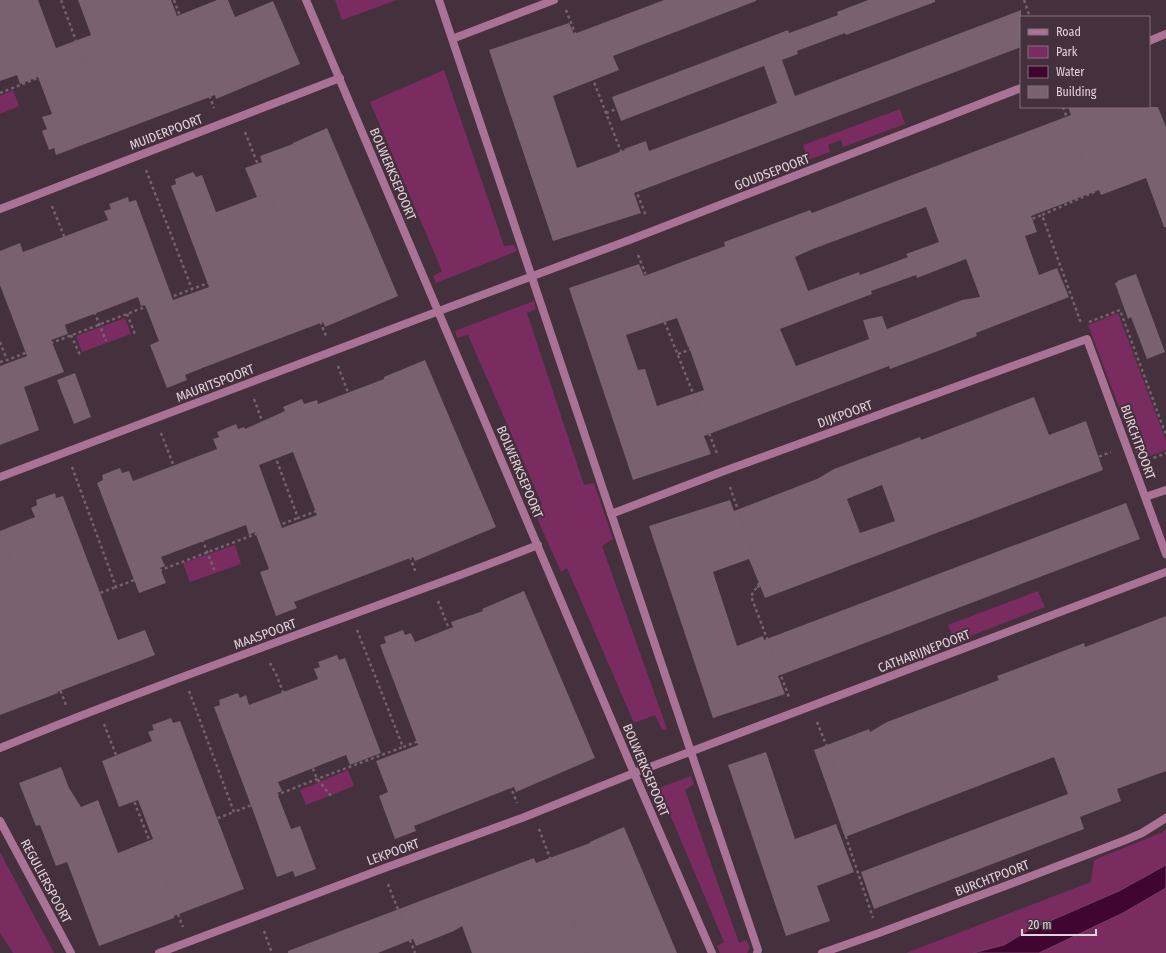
<svg xmlns="http://www.w3.org/2000/svg" width="1166" height="953" viewBox="0 0 1166 953" font-family="'Fira Sans Condensed',sans-serif">
<style>
.green{fill:#7a2c61}
.water{fill:#410531;stroke:#714364}
.building{fill:#796170;fill-rule:evenodd}
.lines{fill:none;stroke-linecap:round;stroke-linejoin:round}
.path{stroke:#75626e;stroke-width:2.5;stroke-dasharray:3 3;stroke-linecap:butt}
.lane{stroke:#aa7295;stroke-width:8}
.street{stroke:#aa7295;stroke-width:8}
.labels{text-anchor:middle;dominant-baseline:central;stroke-width:4;stroke-linejoin:round;paint-order:stroke}
.street-label{font-size:13px;fill:#e1d3db;stroke:#45303d}
</style>
<rect width="100%" height="100%" fill="#45303d"/>
<path class="green" d="M335,0h62l-55,20z
M444,70l60,176 10,-1 3,6 -81,32 -3,-7 9,-5 -72,-169z
M13,90l6,16 -19,8v-18z
M900,109l5,15 -62,23 -2,-7 -13,5 2,7 -22,8 -5,-15z
M534,301l2,8 -9,4 57,172 10,-2 19,56 -11,7 65,183 -5,1 -7,-15 -21,8 -67,-155 -6,4 -28,-63 9,-5 -74,-169 -11,3 -2,-7z
M1118,313l48,128v9l-27,10 -51,-135z
M125,318l6,16 -49,18 -6,-16z
M235,545l6,19 -51,18 -7,-19z
M1038,591l7,16 -90,35 -7,-17z
M348,770l6,16 -48,19 -6,-15z
M691,776l3,8 -9,6 54,153 7,-3 4,7 -3,6h-27l-3,-7 7,-4 -61,-144 -10,1 -2,-8z
M1166,829v36l-47,26 -90,39 -25,15 -31,8h-67l185,-71 3,-22 69,-28z
M0,852l54,101h-41l-13,-20z
M1166,888v65h-127l84,-40z"/>
<path class="water" d="M1166,865v23l-43,25 -84,40h-66l31,-8 25,-15 90,-39z"/>
<path class="building" d="M0,0h38l18,48 35,-13 -13,-35h93l6,16 40,-16h11l7,17 38,-16 27,63 -84,35 -1,-4 -159,60 -2,-7 -5,2 -7,-19 5,-2 -5,-12 10,-3 -14,-37 -18,7 -3,-9 -17,6z
M664,0h92v1l-143,55 6,14 -66,26 24,72 48,-18 -1,-1 22,-8 3,10 128,-48 -13,-37 -143,55 -9,-24 176,-67 1,3 25,-9 24,-9 -1,-3 31,-12h67v2l-89,33 -1,-2 -48,18 1,3 -16,6 13,36 226,-86v37l-387,146 7,20 -88,28 -64,-191 80,-27 5,11z
M1068,107h90l8,20v100h-2l-18,-49 -45,17 -2,-5 -68,26 6,16 -12,4 14,39 18,-7 12,29 -93,36 1,3 -39,15 -48,18 -1,-3 -185,70 7,18 -78,26 -64,-192 70,-24 5,12 81,-30 -1,-4 38,-14 48,-18 2,3 259,-98zM926,207l13,35 -33,12 2,3 -48,18 -1,-3 -51,19 -13,-34 18,-8zM966,259l14,38 -18,3 -75,29 -5,-13 -19,4 6,19 -73,27 -16,-37 92,-35 -1,-3 20,-7 25,-9 1,3zM677,318l11,29h1l15,43 -47,16 -12,-37 -7,1 -12,-35z
M327,128l71,168 -73,31 -2,-5 -118,45 -20,8 2,5 -20,8 -17,-43 9,-4 -14,-36 -4,1 -3,-9 -73,28 3,9 -17,6 13,32 -40,15 15,43 -39,15v-79l27,-10 -27,-71v-34l20,-8 3,9 85,-32 -4,-9 7,-2 -2,-5 19,-7 1,5 7,-2 37,100 36,-13 -38,-101 5,-2 -1,-5 18,-7 3,5 6,-2 14,37 6,-2 35,-13 -12,-29 17,-6 -2,-6 33,-12v-1z
M1136,274l29,78 -18,7 -16,-42 -3,2 -13,-36 3,-1 -1,-1z
M425,360l71,167 -81,34 -2,-4 -119,45 3,6 -21,8 -16,-44 9,-3 -14,-37 -6,3 -3,-10 -85,32 4,9 -5,2 6,15 -27,10 -42,-110 6,-3 -1,-5 18,-7 2,5 7,-2 4,10 84,-32 -4,-10 6,-2 -2,-5 19,-8 2,5 6,-2 1,2 40,-18 -2,-4 19,-8 2,5 13,-4 1,4 66,-25v-2zM293,452l24,63 -35,13 -23,-63z
M75,373l16,44 -17,7 -17,-44z
M1034,397l15,38 37,-14 17,49 -338,128 -16,-39 -36,13 24,74 26,-10 1,4 362,-137 14,36 -362,137 7,18 -72,24 -64,-192 81,-26 4,11 83,-32 17,-10 86,-32 1,3zM882,485l13,36 -35,12 -13,-34z
M55,493l1,5 7,-2 55,144 27,-10 10,25 -98,37 1,1 -58,22v-184l35,-14 -4,-9 6,-3 -1,-5z
M524,591l71,167 -79,34 -2,-5 -100,39 2,5 -21,8 -16,-43 9,-4 -12,-31 42,-16 -38,-100 6,-2 -2,-6 19,-7 2,5 6,-2 4,9 38,-15 -2,-5 32,-11 -1,-2z
M1166,616v155l-49,18 4,12 -41,16 4,12 -210,80 -13,-37 207,-78 -14,-37 -209,80 -31,-87 55,-21 1,3 17,-10 112,-42 -2,-4 27,-10 60,-23 1,4z
M337,655l2,5 6,-2 36,95 -31,12 -4,-10 -68,27 4,9 -5,2 14,36 9,-3 16,43 -21,8 -2,-6 -16,6 -25,-69 -38,-101 6,-2 -1,-5 19,-7 2,5 6,-3 3,10 69,-26 -4,-10 6,-2 -2,-5z
M171,718l2,5 7,-2 64,168 -70,27v2l-75,28 -32,-84 -11,4 -16,-41 -4,1 -17,-43 42,-16 8,21 12,19 17,-7 20,53 35,-14 -15,-39 -19,7 -17,-46 50,-20 -4,-9 6,-2 -2,-5z
M766,752l29,87 41,-15 18,48 -37,14 13,35 -44,15 -58,-171z
M624,827l53,126h-205l-10,-27 -8,5 -38,15 -3,-7 -35,14h-90v-2l246,-93 2,5 54,-20v-1z"/>
<g class="lines">
<path class="path" d="M174,0l40,108
M1024,0l6,17
M566,10l80,206
M835,26l68,-26
M83,60l99,-37
M0,93l83,-33 -22,-60
M1063,107l31,85 -52,23 39,108
M606,113l194,-75
M245,132l81,204
M146,170l46,119 101,-37
M52,206l54,135
M638,255l80,201
M904,269l138,-54
M127,314l8,20
M1089,322l31,-12 46,125
M71,335l9,20
M0,342l7,18 185,-71
M678,354l194,-73
M0,362l7,-2
M338,366l78,207
M254,399l44,119 85,-32
M161,433l54,139
M1148,460l18,-7
M72,467l44,120 182,-69
M730,487l32,92 -11,17 38,101
M0,534l66,171
M757,587l354,-135
M438,601l79,202
M33,618l83,-31
M357,630l46,117 80,-30
M270,663l6,11 41,105 15,18
M189,691l45,121 83,-33 86,-32
M817,722l38,95 197,-74 114,-63
M104,724l79,203
M855,817l-14,5 32,96
M539,829l47,124
M150,843l84,-31
M388,884l27,69
M264,931l8,22
M497,953l78,-28"/>
<path class="lane" d="M1145,497l21,-7"/>
<path class="street" d="M306,0l328,773 78,180
M439,0l258,770 61,180 -1,3
M452,39l102,-39
M1149,41l17,-7
M0,209l340,-131
M0,477l439,-166 193,-72 389,-151
M611,514l113,-43 363,-132 79,215
M0,748c139,-57 281,-107 422,-159 39,-14 78,-29 116,-44
M0,821l71,132
M159,953l223,-84 140,-51 112,-45 532,-201
M822,953l57,-20 142,-53 102,-39 19,-8 24,-15"/>
</g>
<g class="labels">
<g class="street-label">
<text transform="translate(166 132) rotate(-21)">MUIDERPOORT</text>
<text transform="translate(772 172) rotate(-21)">GOUDSEPOORT</text>
<text transform="translate(393 174) rotate(67)">BOLWERKSEPOORT</text>
<text transform="translate(215 383) rotate(-21)">MAURITSPOORT</text>
<text transform="translate(845 414) rotate(-20)">DIJKPOORT</text>
<text transform="translate(1138 442) rotate(70)">BURCHTPOORT</text>
<text transform="translate(520 472) rotate(67)">BOLWERKSEPOORT</text>
<text transform="translate(265 634) rotate(-20)">MAASPOORT</text>
<text transform="translate(924 651) rotate(-21)">CATHARIJNEPOORT</text>
<text transform="translate(646 770) rotate(67)">BOLWERKSEPOORT</text>
<text transform="translate(393 852) rotate(-20)">LEKPOORT</text>
<text transform="translate(992 878) rotate(-21)">BURCHTPOORT</text>
<text transform="translate(46 881) rotate(62)">REGULIERSPOORT</text>
</g>
</g>
<rect x="1020" y="16" width="130" height="92" fill="#45303d" stroke="#83717c"/>
<rect x="1028" y="29" width="20" height="6" fill="#aa7295" stroke="#83717c"/>
<text x="1056" y="36" font-size="12" fill="#e1d3db">Road</text>
<rect x="1028" y="46" width="20" height="12" fill="#7a2c61" stroke="#83717c"/>
<text x="1056" y="56" font-size="12" fill="#e1d3db">Park</text>
<rect x="1028" y="66" width="20" height="12" fill="#410531" stroke="#83717c"/>
<text x="1056" y="76" font-size="12" fill="#e1d3db">Water</text>
<rect x="1028" y="86" width="20" height="12" fill="#796170" stroke="#83717c"/>
<text x="1056" y="96" font-size="12" fill="#e1d3db">Building</text>
<path d="M1022 929v6h74v-6" fill="none" stroke="#e1d3db" stroke-width="2"/>
<text x="1028" y="929" font-size="12" fill="#e1d3db" stroke="#45303d" stroke-width="3" paint-order="stroke">20 m</text>
</svg>
